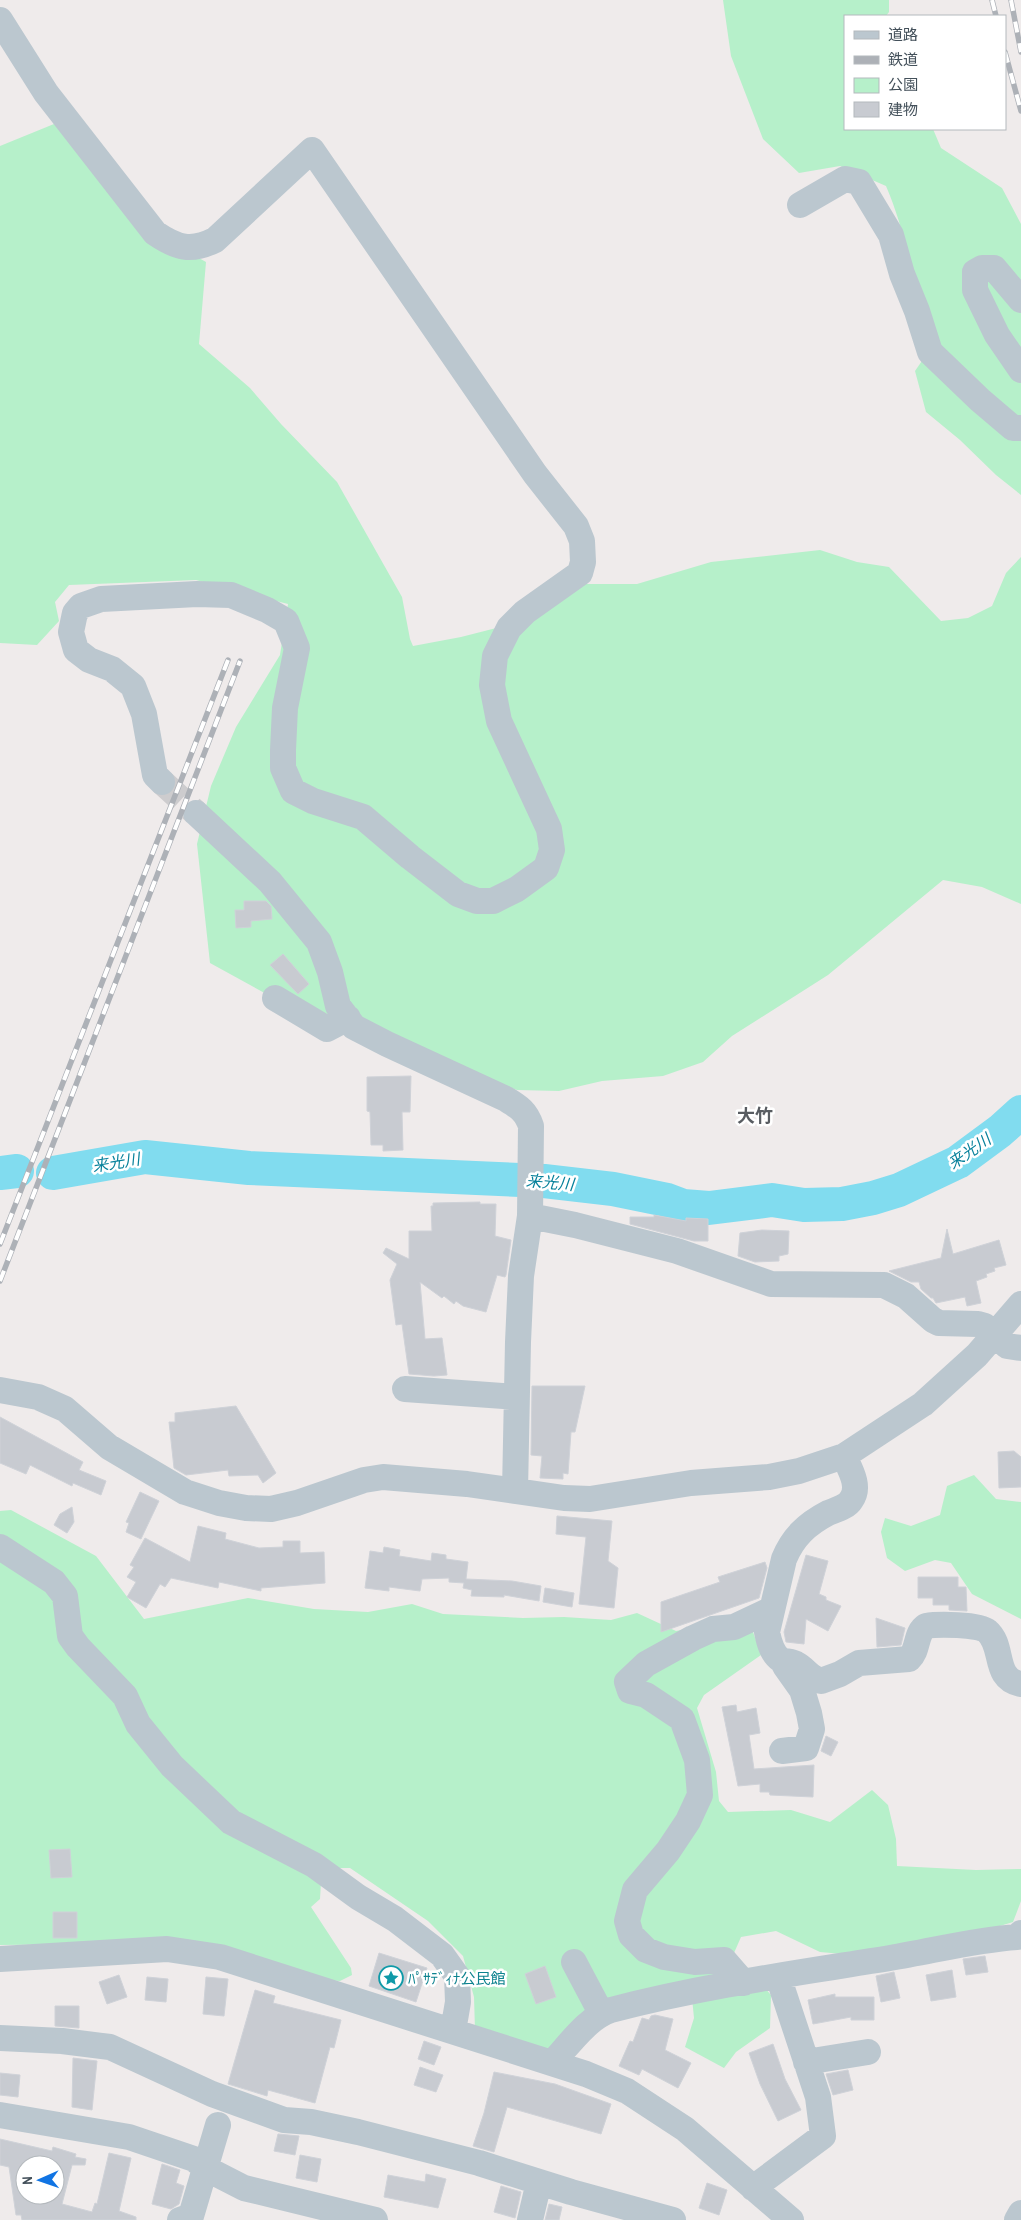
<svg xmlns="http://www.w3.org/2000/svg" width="1021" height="2220" viewBox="0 0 1021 2220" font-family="'Archivo Narrow','Noto Sans JP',sans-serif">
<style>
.green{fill:#b6f0ca}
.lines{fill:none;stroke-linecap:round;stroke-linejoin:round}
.river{stroke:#81dcef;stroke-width:34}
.building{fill:#c8cbd1;stroke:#cfd2d8;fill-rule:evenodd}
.minor-tunnel{stroke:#cdccce;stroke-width:26;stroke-dasharray:26 13;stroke-linecap:butt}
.minor{stroke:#bbc7cf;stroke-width:26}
.rail-casing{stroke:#adb1b7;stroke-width:5.5}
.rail{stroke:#fff;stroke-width:4;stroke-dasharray:11;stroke-linecap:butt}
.labels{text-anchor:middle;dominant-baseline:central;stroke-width:5;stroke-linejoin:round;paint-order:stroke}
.culture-label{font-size:15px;fill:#0d838f;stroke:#fff;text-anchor:start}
.water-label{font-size:16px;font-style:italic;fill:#07819b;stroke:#fff}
.quarter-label{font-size:18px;font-weight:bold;fill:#585c61;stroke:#fff}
</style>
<rect width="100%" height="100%" fill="#efebeb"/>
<path class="green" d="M723,0h166v12l-3,4h-41v113h88l8,19 61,40 19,36v271l-25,-20 -36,-35 -34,-28 -11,-41 11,-16c-10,-56 -17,-116 -40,-169l-46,-20 -41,7 -36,-34 -32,-83z
M54,124l101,109 51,29 -7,82 51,44 31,36 56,58 65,115 8,42 3,7 48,-9 67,-17 58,-36h51l74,-22 109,-12 37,12 32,5 52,54 27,-3 24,-12 14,-33 15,-16v347l-39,-17 -39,-7 -115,95 -96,61 -29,26 -40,14 -61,5 -43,10 -42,-1 -46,-15 -181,-68 -80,-44 -13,-119 14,-58 25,-59 44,-72 8,-51 -92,-24 -127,5 -14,17 4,19 -22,24 -37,-2v-497z
M974,1475l22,24 25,3v117l-49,-25 -21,-31 -16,-3 -30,11 -18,-13 -6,-26 4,-14 26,8 29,-11 7,-29z
M11,1510l85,46 48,63 104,-21 66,11 54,3 44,-8 31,10 80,4 41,-1 47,3 26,-7 39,18 46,-8 31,9 8,23 -57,40 -7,13 19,64 3,29 9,11 63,-2 39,12 42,-32 16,15 8,34 1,27 79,4 45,-1v32l-8,21 -33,10 -127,23 -33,-3 -44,-21 -35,6 -7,16 37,42 -1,33 -34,24 -12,16 -39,-21 9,-29 -2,-20 -21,-8 -119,66 -77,-26 -1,-33 -11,-41 -35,-35 -78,-53h-15l-14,14 -1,17 -9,8 40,61 1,7 -12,6 -27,-2 -126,-36 -187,2v-434z"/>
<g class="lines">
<path class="river" d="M0,1173l17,-2
M53,1173l92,-16 104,11 295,13 69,8 54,11 16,6 26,2 63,-8 32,5 38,-1 31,-6 26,-8 59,-28 42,-31 21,-19"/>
</g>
<path class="building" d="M244,901h22l5,5 1,13 -21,2v6l-15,1 -1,-18h9z
M283,954l26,30 -11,10 -28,-29z
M411,1076l-1,36h-8l1,38 -20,1v-6h-12l-1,-33 -3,-1v-34z
M480,1202v2h16l-1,32 16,4 -5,35 -1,2 -8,-2 -11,37 -23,-6 -7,-5 -2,3 -10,-8 -2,2 -22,-16 5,57 17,-1 5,37 -13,1 -25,-2 -7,-50 -6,1 -6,-45 7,-16 -14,-11 3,-5 23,11v-28h23l-1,-25h2v-3z
M654,1215l32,6v-3l22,1v22h-14l-64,-17v-7h24z
M947,1229l6,25 46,-14 7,25 -12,3 1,3 -9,3 1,3 -11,4 5,22 -14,3 -2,-9 -29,6 -3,-5h-2l-10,-9 -2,-7h-8l-22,-11 52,-13z
M762,1230l27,1 -1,23 -9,2v5l-24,1 -17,-6 2,-23z
M532,1386h53l-10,46h-4l-3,42 -5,-1v6l-23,-1 2,-22 -11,-1z
M236,1406l40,67 -13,10 -5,-8 -29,1 -1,-6 -42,5 -12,-7 -5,-46h6v-9z
M0,1417l83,45 -4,8 27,11 -5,14 -28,-12 -1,3 -42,-21 -4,9 -26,-11z
M1014,1451l7,6v30l-22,1 -1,-36z
M140,1492l19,9 -18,38 -15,-7 3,-9 -3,-1z
M72,1507l2,15 -7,11 -13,-8 6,-11z
M557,1516l55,5 -4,40 10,7 -4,40 -35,-4 7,-67 -30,-3z
M198,1526l28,7 -1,6 34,9 24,-1v-6h17v12l24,-1 1,31 -64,5v3l-42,-9 -1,6 -47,-10 -6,9 -5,-3 -14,24 -19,-11 9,-15 -9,-5 7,-10 -4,-2 15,-27 45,24z
M384,1547l16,3 -1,6 32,5 1,-8 14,2v4l22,3 -2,17 46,2 29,5 -2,15 -35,-6v2l-33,-1 1,-6 -9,-2 1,-5 -15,-1v-4l-27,1 -2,12 -31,-4v4l-24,-3 5,-37 13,2z
M806,1555l22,6 -9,33 7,3v3l15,6 -13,25 -22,-12 -2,25 -18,-2 -2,-10z
M765,1562l2,6 -8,30 -98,34v-30l59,-20 -2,-5z
M918,1577h40v10h8l1,24 -18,-1v-5h-16v-7h-15z
M545,1588l29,5 -2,14 -29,-5z
M876,1618l29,10 -4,17 -24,2z
M736,1705l1,7 19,-4 4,25 -11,2 5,34 60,-4 -1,32 -43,-2 -1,-3h-9v-8l-22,2 -16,-79z
M826,1736l12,6 -7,14 -10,-5z
M70,1849l2,28 -21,1 -2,-28z
M53,1912h24v26h-24z
M379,1953l48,15 -11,34 -47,-16z
M985,1956l3,16 -22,3 -3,-16z
M545,1966l11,31 -20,7 -11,-30z
M952,1970l4,27 -25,4 -5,-26z
M894,1972l6,26 -19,4 -5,-26z
M119,1975l8,22 -20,7 -8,-22z
M147,1977l21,2 -2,23 -21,-2z
M206,1977l22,2 -4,37 -21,-2z
M255,1990l20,6 -2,7 68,17 -7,28 -4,-1 -15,56 -47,-13 -1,6 -39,-12z
M835,1994v3h39v23h-23v-3l-38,7 -5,-24z
M55,2006h24v22l-24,-2z
M655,2015l18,4 -8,31 26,13 -13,25 -36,-19 -3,6 -20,-9 11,-25 3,1 9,-24 7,2 2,-4z
M424,2041l17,6 -7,18 -16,-6z
M773,2044l12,35 16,31 -23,11 -18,-37 -11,-31z
M73,2058l24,3 -5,49 -20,-3z
M420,2067l23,8 -7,17 -22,-7z
M848,2070l5,20 -20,5 -7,-21z
M494,2072l61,12 56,20 -10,30 -94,-27 -13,45 -21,-6 11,-33z
M0,2073l20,2 -2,22 -18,-2z
M278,2134l21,2 -4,19 -21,-4z
M0,2139l52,12 1,-4 23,7 -1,3 11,2 -1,6h-13l-10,39 30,8 3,-9 2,1 12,-51 22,5 -12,53 17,6v3h-114l-1,-5h-5l-7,-48 -9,-2zM25,2165h30v30h-30z
M300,2155l21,4 -4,23 -21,-4z
M162,2164l18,6 -4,13 8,3 -5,18 -8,5 -19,-5z
M426,2174l20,5 -8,29 -54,-11 4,-22 37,7z
M707,2183l20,7 -8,25 -20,-7z
M501,2186l20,6 -6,26 -21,-6z
M549,2204l13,3 -3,13h-14z"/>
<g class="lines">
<path class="minor-tunnel" d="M162,782l34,31"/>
<path class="minor" d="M0,20l46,73 109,140c22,15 36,19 60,7l97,-90 223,324 41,52 6,15 1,21 -3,11 -55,39 -16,16 -14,28 -3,29 7,36 50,108 3,21 -6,18 -29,21 -24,12h-16l-19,-7 -48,-37 -47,-40 -50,-16 -20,-10 -10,-23v-18l2,-42 12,-60 -11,-27 -19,-11 -36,-15 -34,-1 -96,5 -20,7 -6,7 -4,19 5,18 13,10 23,9 21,17 11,28 11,61 7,7
M800,205l45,-26 14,3 32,53 11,39 15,37 13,41 50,48 33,28h8
M1021,300l-27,-32h-12l-7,4v18l22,45 24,35
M196,813l74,69 49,60 11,30 8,34 16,21 33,17 119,55c13,8 20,12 25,27l-1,90 -9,60 -3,66 -3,149
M275,998l52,31 21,-11
M530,1216l45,9 102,26 94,33 113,1 22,11 27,24 6,3 39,1 7,2 22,20 14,2
M405,1389l111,8
M0,1390l38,7 27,12 44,38 76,45 34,11 27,5 25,1 26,-6 67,-23 19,-3 84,7 97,14 26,1 101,-16 78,-6 30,-6 45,-15 79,-52 54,-49 44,-51
M844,1456c6,13 17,31 7,44 -4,7 -16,10 -23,13 -21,11 -35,24 -44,46l-17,73c2,10 5,22 14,28 4,2 11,1 15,4 10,5 13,14 25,17l19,-7 19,-11 50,-4c10,-9 6,-26 17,-33 11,-2 53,-2 61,5 18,15 5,48 34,53
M0,1547l54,35 11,14 5,40 8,11 47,49 13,28 34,42 59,56 83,43 44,32 37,22 47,36 15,21 1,26 -5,29
M782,1751l24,-3 6,-19 -3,-16 -7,-23 -17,-24
M0,1959l167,-10 53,8 366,117 41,17 58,38 106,91
M574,1962l27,51
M744,1983l-20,-23 -29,2 -31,-5 -18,-7 -15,-15 -4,-14 8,-31 33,-39 20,-30 12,-26 -3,-35 -15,-41 -36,-24 -16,-4 -3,-9 19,-18 47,-26 20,-9 21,-2 38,-18
M0,2038l62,3 48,6 102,47 72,26 27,2 47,10 121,31 92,29 102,28
M806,2062l62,-10
M552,2063c17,-18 35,-45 59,-53 91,-24 186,-37 279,-52 43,-7 84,-18 127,-21l4,-4
M0,2115l129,22 65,22 11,9 39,20 131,32
M753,2188l70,-52 -5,-39 -40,-121
M180,2220l11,-4 27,-91
M530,2220l9,-38
M1017,2220l4,-7"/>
<g class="rail-casing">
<path id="rail" d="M992,0l4,16
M1011,0l10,52
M1005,52l16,59
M0,1244l228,-584
M0,1281l240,-620"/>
</g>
<use href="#rail" class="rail"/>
</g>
<defs>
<g id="sight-ring" transform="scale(1.25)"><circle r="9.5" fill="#fff" stroke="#0f9aa8" stroke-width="1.5"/><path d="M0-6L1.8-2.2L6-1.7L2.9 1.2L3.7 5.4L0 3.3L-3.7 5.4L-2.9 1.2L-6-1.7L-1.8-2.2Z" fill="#0f9aa8"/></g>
</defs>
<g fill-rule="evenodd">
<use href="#sight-ring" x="391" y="1978"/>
</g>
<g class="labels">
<g class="culture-label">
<text x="408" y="1978">ﾊﾟｻﾃﾞｨﾅ公民館</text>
</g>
<g class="water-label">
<text transform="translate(969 1151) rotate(-35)">来光川</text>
<text transform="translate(116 1162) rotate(-9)">来光川</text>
<text transform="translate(550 1182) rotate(5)">来光川</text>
</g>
<g class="quarter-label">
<text x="755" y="1115">大竹</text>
</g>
</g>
<rect x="844" y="15" width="162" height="115" fill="#ffffff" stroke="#b4b9bd"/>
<rect x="854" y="31" width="25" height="8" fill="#bbc7cf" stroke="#b4b9bd"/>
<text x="888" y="40" font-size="15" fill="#43505a">道路</text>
<rect x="854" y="56" width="25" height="8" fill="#adb1b7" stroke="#b4b9bd"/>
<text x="888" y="65" font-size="15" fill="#43505a">鉄道</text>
<rect x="854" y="78" width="25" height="15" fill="#b6f0ca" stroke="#b4b9bd"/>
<text x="888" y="90" font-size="15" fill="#43505a">公園</text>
<rect x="854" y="102" width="25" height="15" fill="#c8cbd1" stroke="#b4b9bd"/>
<text x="888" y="115" font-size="15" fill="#43505a">建物</text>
<g transform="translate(40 2180) rotate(268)"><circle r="24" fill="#ffffff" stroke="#b4b9bd"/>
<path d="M0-4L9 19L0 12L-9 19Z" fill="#1174e3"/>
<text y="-8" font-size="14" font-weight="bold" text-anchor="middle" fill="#43505a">N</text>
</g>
</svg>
